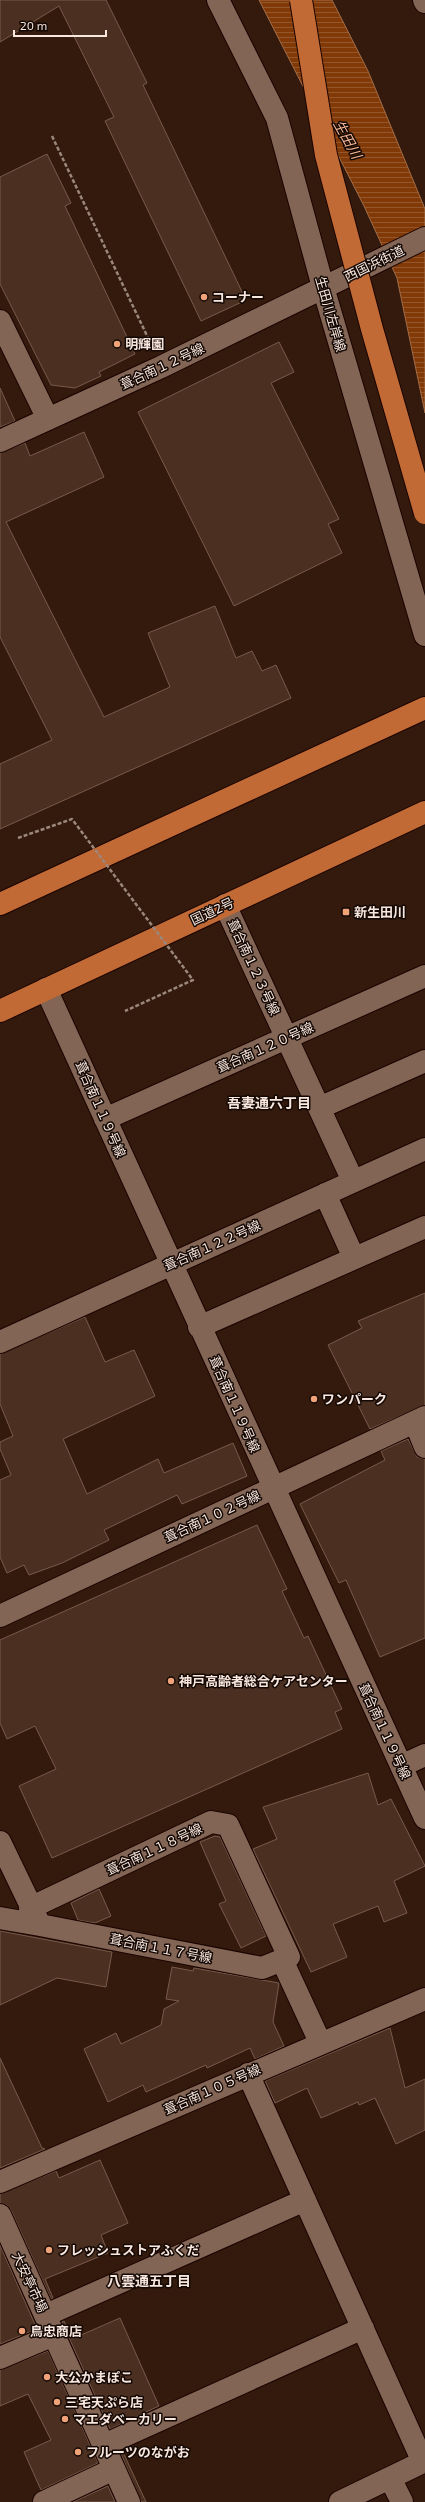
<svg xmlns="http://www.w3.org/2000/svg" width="425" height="2502" viewBox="0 0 425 2502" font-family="'Exo 2','Noto Sans JP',sans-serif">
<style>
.water{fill:url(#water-rules);stroke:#a56e48}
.building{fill:#4b3021;stroke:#785a4b}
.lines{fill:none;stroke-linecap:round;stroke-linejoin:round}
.minor-casing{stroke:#1a0400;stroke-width:24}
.highway-casing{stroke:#1a0400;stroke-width:24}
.path{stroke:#9b877b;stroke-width:2.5;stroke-dasharray:4 2;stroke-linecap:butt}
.minor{stroke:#836555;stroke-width:22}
.highway{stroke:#c26a36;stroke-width:22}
.highway-bridge-casing{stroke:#1a0400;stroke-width:24;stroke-linecap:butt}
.path-bridge{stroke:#9b877b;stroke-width:2.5;stroke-dasharray:4 2;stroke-linecap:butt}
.highway-bridge{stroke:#c26a36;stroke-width:22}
.poi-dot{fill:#f0a279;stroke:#130804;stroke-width:1.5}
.labels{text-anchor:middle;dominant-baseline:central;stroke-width:3;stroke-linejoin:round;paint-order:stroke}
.street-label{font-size:13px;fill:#f8e7de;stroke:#130804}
.poi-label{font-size:13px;font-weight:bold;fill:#f8e7de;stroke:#130804;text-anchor:start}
.water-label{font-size:14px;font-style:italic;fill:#f5b796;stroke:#130804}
.neighbourhood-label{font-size:14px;font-weight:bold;fill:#f8e7de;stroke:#130804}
</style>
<defs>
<pattern id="water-rules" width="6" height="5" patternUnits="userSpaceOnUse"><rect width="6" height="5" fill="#813a07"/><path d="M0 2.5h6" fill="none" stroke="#94562b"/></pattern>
</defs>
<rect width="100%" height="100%" fill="#331a0c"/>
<path class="water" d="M259,0h73l36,71 57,138v204l-28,-135 -33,-72z"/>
<path class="building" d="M0,0h106l41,83 -4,2 103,215 -45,21 -96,-200 9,-4 -55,-111 -59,36z
M47,154l24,49 -6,3 70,148 -36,18 2,4 -26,12 -24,-3 -51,-101v-107z
M279,342l15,30 -23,11 68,136 -11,5 14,29 -108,53 -96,-194z
M0,388l15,33 -15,6z
M84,432l20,45 -98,45 98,195 66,-30 -22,-54 67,-27 21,52 16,-7 10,20 14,-6 15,33 -291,131v-65l52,-24 -52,-103v-184l25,-10 5,13z
M425,1293v112l-55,24 -42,-84 34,-17 -4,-7z
M85,1317l20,45 29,-12 21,46 -92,43 24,55 71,-35 6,14 69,-30 14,33 -65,28 -5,-9 -73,35 5,10 -47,23 -33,12 -5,-10 -17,8 -7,-16v-77l11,-5 -11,-26v-7l13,-6 -13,-32v-50z
M408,1439l9,18 8,2v179l-45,19 -34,-77 -7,3 -39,-79 85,-44 -4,-9z
M257,1525l30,64 -5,2 22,47 4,-2 34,73 -7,3 7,17 -290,129 -33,-72 37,-17 -21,-43 -28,13 -7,-16v-83z
M368,1773l10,32 13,-6 34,67 -31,15 13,32 -23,9 -6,-16 -45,18 14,33 -36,15 -58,-123 24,-10 -14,-32z
M215,1836l5,1 46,99 -25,12 -22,-44 7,-3 -26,-59z
M99,1889l12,27 -16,7 -17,-3 -7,-17z
M0,1931l112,21 -6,35 -49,-9 -57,27z
M172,1967l21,4 1,-3 85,15 -6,39 11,24 -29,13 -5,-11 -43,20 -1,-3 -60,27 -3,-7 -35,17 -24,-53 32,-16 5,11 40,-19 3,-16 15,-8 -13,-2z
M390,2028l15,60 20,-9v51l-29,14 -21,-46 -16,7 -1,-3 -37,16 -14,-30 -32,15 -10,-22z
M0,2058l42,90 3,1 -45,19z
M100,2160l28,63 -27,12 7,18 -63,26 8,19 -2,1 -40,-89 -4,-5 -7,-2v-9l56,-23 3,7z
M0,2245l37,84 -37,15z
M120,2318l39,88 -49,23 -48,-107 2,-1 8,18z
M48,2351l50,112 -57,27 -17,-38 27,-12 -23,-46 -28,12v-36z
M122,2450l24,52h-5l-21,-51z
M108,2486l7,16h-42z"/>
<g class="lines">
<g class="minor-casing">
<path id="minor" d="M218,0l59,118 46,169 102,348
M424,0l1,2
M0,321l48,98
M0,441l161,-74 264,-129
M225,905l128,276
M46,989l379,829
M319,1108l106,-47
M105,1119l320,-143
M325,1194l29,64
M199,1327l226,-100
M0,1342l425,-193
M415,1422l10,25
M0,1616l425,-199
M401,1766l24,-11
M0,1842l40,83 222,43 20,-8 38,82
M30,1908l181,-86 17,3 61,132 -7,3
M0,1918l40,7
M248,2074l175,388
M0,2182l425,-183
M0,2215l129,287
M46,2315l259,-115
M0,2358l54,-23
M104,2445l259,-117
M390,2478l12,24
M44,2502l70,-33
M340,2502l85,-41"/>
</g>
<g class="highway-casing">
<path id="highway" d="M0,904l425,-196
M0,1011l425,-199"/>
</g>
<path class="path" d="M52,136l98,206"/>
<use href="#minor" class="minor"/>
<use href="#highway" class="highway"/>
<g class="highway-bridge-casing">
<path id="highway-bridge" d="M301,0l25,155 46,174 53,184"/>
</g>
<path class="path-bridge" d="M18,838l54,-19 121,161 -68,31"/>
<use href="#highway-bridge" class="highway-bridge"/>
</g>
<g class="poi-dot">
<circle cx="204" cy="297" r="4"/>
<circle cx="117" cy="344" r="4"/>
<rect x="342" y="908" width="8" height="8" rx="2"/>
<circle cx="314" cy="1399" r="4"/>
<circle cx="171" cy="1681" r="4"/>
<circle cx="49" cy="2250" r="4"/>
<circle cx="22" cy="2331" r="4"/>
<circle cx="47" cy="2377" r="4"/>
<circle cx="57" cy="2402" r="4"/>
<circle cx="65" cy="2419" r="4"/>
<circle cx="78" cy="2452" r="4"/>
</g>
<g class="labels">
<g class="street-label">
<text transform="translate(374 263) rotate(-26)">西国浜街道</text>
<text transform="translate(331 314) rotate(74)">生田川左岸線</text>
<text transform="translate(162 366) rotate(-25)">葺合南１２号線</text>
<text transform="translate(212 911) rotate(-25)">国道2号</text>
<text transform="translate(254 967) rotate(65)">葺合南１２３号線</text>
<text transform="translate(265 1047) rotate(-24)">葺合南１２０号線</text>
<text transform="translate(101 1109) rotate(66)">葺合南１１９号線</text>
<text transform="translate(212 1245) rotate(-24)">葺合南１２２号線</text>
<text transform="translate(235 1404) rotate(66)">葺合南１１９号線</text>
<text transform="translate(212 1516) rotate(-25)">葺合南１０２号線</text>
<text transform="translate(385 1731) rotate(65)">葺合南１１９号線</text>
<text transform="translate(154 1849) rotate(-25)">葺合南１１８号線</text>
<text transform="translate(161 1948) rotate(11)">葺合南１１７号線</text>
<text transform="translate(212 2089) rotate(-24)">葺合南１０５号線</text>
<text transform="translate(30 2282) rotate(65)">大安亭市場</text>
</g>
<g class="poi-label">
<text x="212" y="297">コーナー</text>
<text x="125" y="344">明輝園</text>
<text x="354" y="912">新生田川</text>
<text x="322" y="1399">ワンパーク</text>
<text x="179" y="1681">神戸高齢者総合ケアセンター</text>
<text x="57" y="2250">フレッシュストアふくだ</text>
<text x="30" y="2331">鳥忠商店</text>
<text x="55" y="2377">大公かまぽこ</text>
<text x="65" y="2402">三宅天ぷら店</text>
<text x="73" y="2419">マエダベーカリー</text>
<text x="86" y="2452">フルーツのながお</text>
</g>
<g class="water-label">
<text transform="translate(348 139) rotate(61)">生田川</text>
</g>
<g class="neighbourhood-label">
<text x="269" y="1102">吾妻通六丁目</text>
<text x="149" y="2280">八雲通五丁目</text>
</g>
</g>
<path d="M14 30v6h92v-6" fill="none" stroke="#f8e7de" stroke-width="2"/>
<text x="20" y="30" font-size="12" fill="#f8e7de" stroke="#130804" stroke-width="3" paint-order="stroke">20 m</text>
</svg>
